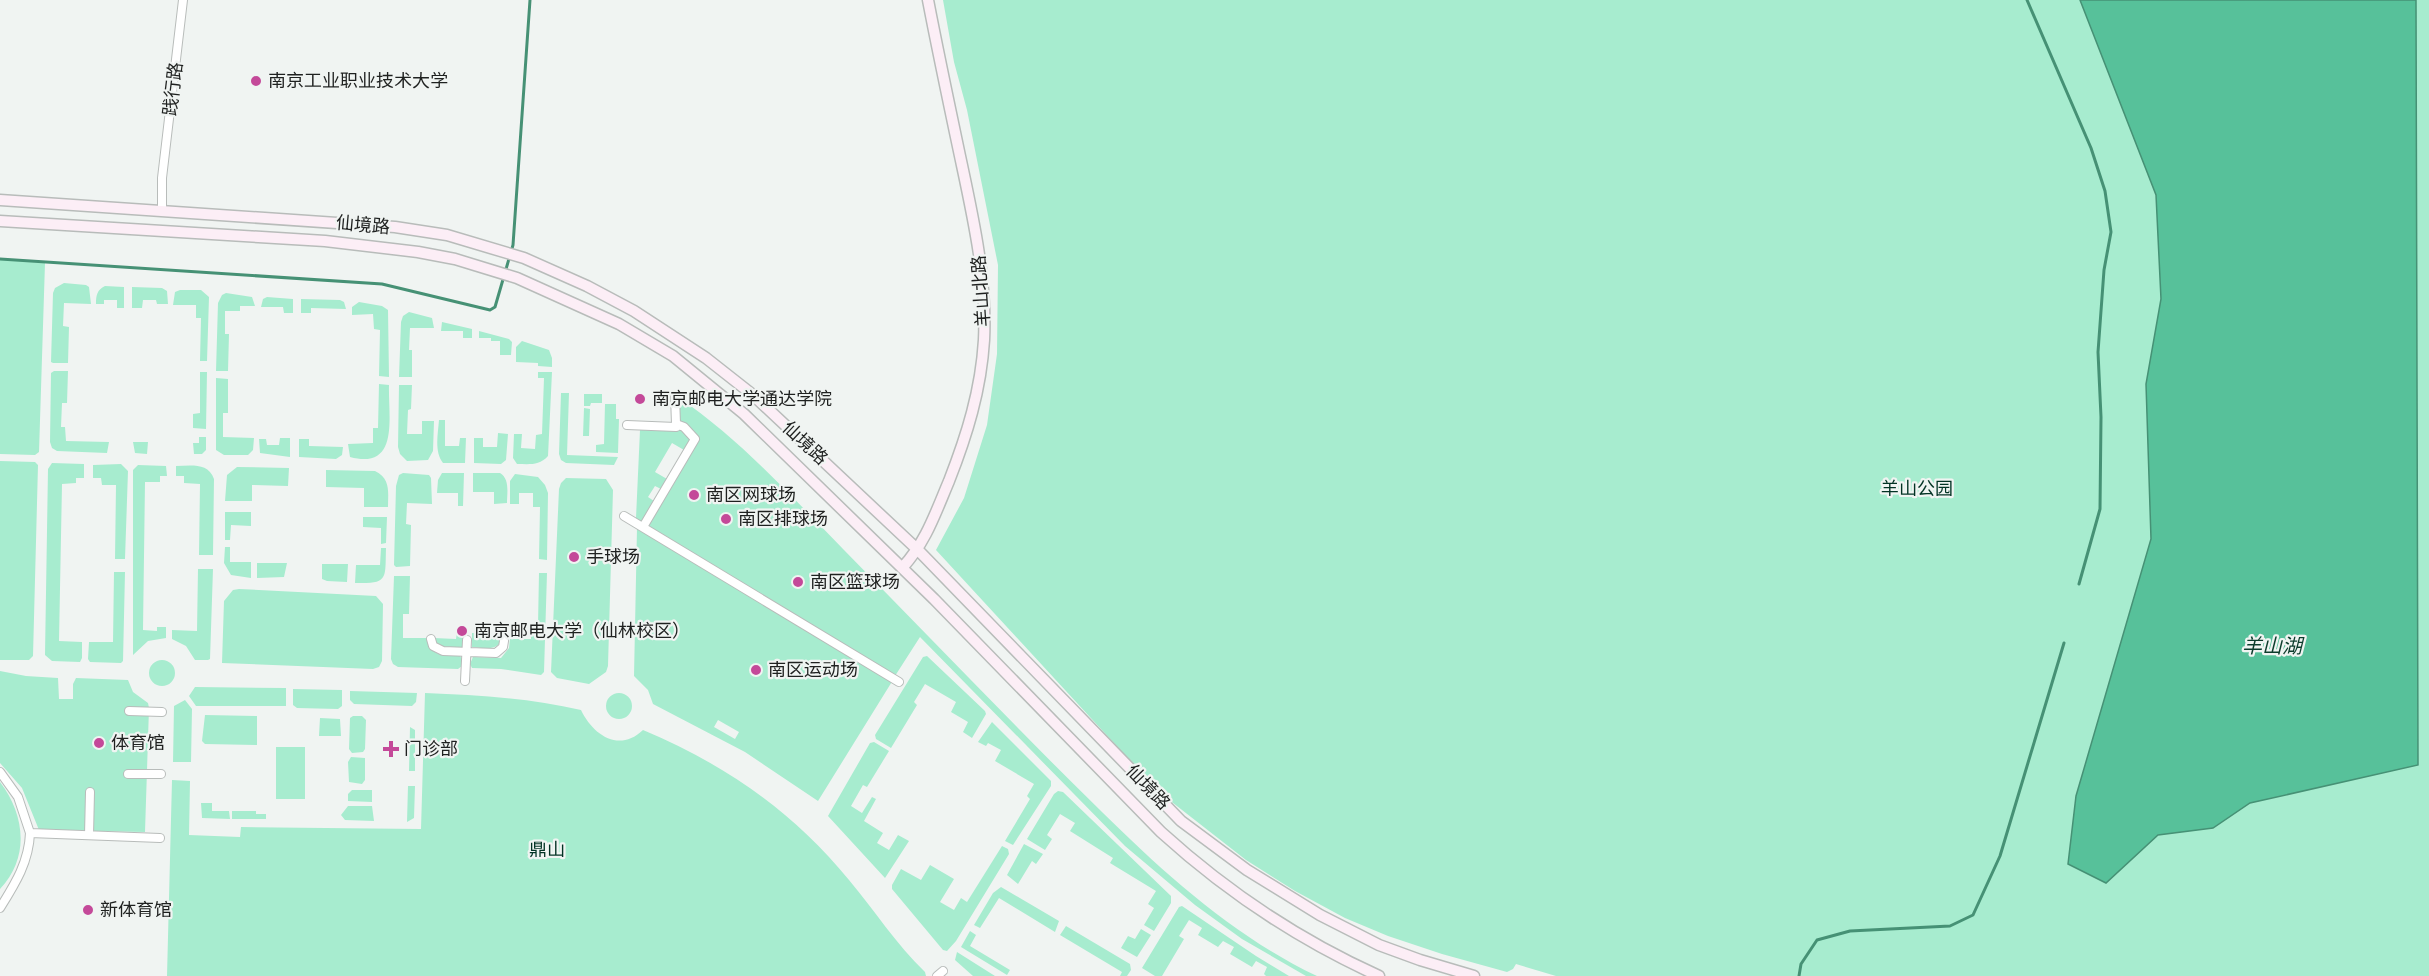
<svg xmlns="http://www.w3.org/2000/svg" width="2429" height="976" viewBox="0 0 2429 976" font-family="'Varela Round','Noto Sans SC',sans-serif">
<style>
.green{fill:#a7eccf;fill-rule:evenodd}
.water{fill:#57c19a;stroke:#469175;stroke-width:1.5}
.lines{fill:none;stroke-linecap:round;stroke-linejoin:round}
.stream{stroke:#469175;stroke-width:3}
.street-casing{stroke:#b8bcba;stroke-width:10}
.secondary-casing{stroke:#b8bcba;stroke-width:13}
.street{stroke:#fff;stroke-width:8}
.secondary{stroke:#fceef6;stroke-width:10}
.poi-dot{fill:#c44999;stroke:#f0f4f2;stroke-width:2}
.labels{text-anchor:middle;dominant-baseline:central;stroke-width:4.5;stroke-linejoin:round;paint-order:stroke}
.poi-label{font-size:18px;fill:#1f2120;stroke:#f0f4f2;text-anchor:start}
.street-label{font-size:18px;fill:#1f2120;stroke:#f0f4f2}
.park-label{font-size:18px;fill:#023324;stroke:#f0f4f2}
.water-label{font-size:20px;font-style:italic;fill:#0c3c2c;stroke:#f0f4f2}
</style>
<rect width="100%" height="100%" fill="#f0f4f2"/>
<path class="green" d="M943,0h1486v976h-873l-40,-12 -3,5 -6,3 -65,-18 -54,-18 -43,-18 -50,-27 -49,-31 -87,-68 -223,-242 28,-52 23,-73 10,-71 1,-89 -31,-155 -13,-48z
M0,259l45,4 -6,189 -4,3 -35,-1z
M64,283l22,2 3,2 2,17 -27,-1 -1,23 6,1 -1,36h-15l-2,-1 2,-69 2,-5z
M105,286l19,1v21h-7v-8h-13v4h-8c0,-9 1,-14 9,-18z
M132,287l30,1 5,3 1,13h-11l-1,-4h-13l-1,8h-10z
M180,290h21l8,7 -2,64h-7l1,-43h-5v-13h-23l2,-13z
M226,293l26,4 3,9h-15v5h-15v23h4l-1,37h-12l2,-68 4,-8z
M267,297l26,2v14h-9l-1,-6h-22l2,-8z
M301,299l39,1 4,2 2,7 -35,-1v5h-10z
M359,302l23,4 6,4 1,67 -10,-1 1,-46 -6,-1 -1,-15 -21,1v-8z
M409,312l23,6 2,10h-24l-1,22h3v27h-13l2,-55 2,-6z
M442,322l30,7v9h-9v-7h-22z
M479,331l30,8 3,3 -1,13h-11v-14h-9v-3h-12z
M522,341l27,9 3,8v9l-14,-1v-3l-22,-1v-15z
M54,371h14l-1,32h-5l-1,24h4l1,14 43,1 -2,11 -50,-2 -5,-3 -2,-6 1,-69z
M200,372h7l-1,57 -13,-1v-14l7,-1z
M538,372h14l-4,84c-9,10 -19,8 -31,8l-4,-6 1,-24h8l-1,14 14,1 1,-14 6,-1 2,-56h-6z
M216,378l12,1v34h-5v24l31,1 -1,12 -5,5h-24l-8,-5z
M379,384l10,1c-1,32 11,85 -39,72l-2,-13 25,-1v-15h5z
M399,385h13l-1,24 -3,1 -1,24h15v-13h12l-1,30 -5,9 -21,1 -7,-7 -2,-7z
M561,393h8l-2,62 51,2 -4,8 -48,-2 -5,-3 -2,-6z
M584,394h18v9h-11l-1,3h-6z
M678,397c62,42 114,100 166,153 86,87 170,176 258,262 64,63 133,125 215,164h-11l-64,-37 -47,-34 -70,-59 -205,-209 -25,39 -248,-150 52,-87 -14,-15 -8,-2z
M605,404h11v15h3l-1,34 -22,-1v-7l8,-1z
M584,408l6,1 -1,27h-6z
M439,420h6v26h14l1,-8h6l-1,25h-22c-9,-11 -5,-30 -4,-43z
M677,427l7,3 8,8 -8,12 -12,-7 -17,29 12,7 -6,10 -6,-3 -7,11 6,4 -13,21 -5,-4 4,-88 37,-1z
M498,433l10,1 -2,26 -5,4 -27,-1v-25h9v9h14z
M199,437h7v13l-4,4h-8l-1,-11h6z
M280,438h10v19l-30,-4 -1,-14h7l1,6h12z
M299,439h10v7l34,1 -1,8 -6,4 -37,-2z
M133,442h15l-1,12 -12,-1z
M0,461l35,1 3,3 -5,191 -4,4h-29z
M52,463l32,1v14h-8v5l-14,1 -3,157 23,1v16l-2,4 -28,-1 -7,-6 3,-186z
M121,464l7,7 -3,88h-10l1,-74h-14l-1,-7h-8v-13z
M138,465l28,1 1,10h-7v6h-15l-2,148 14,1v-4h9v11l-18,3 -15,14v-185z
M176,466c14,0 32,-4 38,13l-1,76h-14l1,-71 -16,-1v-7h-8z
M237,467l52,1 -1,18 -36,-1v16h-27l2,-26z
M326,470l49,1c16,8 13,21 13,36h-24v-19l-38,-1z
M403,473l26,2 2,3 1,26 -25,-1 -1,21 5,1 -1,41 -14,1 -2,-2 2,-79 3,-11z
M442,473h22l-1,33h-5v-13h-21l1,-13z
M473,473h27c10,6 7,20 7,30l-13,1v-12h-21z
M515,474l23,3 7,8 3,8 -1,67 -8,-1 1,-52h-7v-14h-14v11h-9v-23z
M566,478l40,1 7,11 -5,176 -2,6 -17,12 -32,-6 -6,-6 8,-183 2,-6z
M225,512h26v14l-20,-1 -1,15h-5z
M363,517h24l-1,26 -5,1v-16l-18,-1z
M637,528l256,152 -75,121 -73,-49 -92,-48 -5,-14 -14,-14zM718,720l21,12 -4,7 -21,-12z
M225,547h5v15h21v16l-20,-3 -7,-12z
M381,548h5c-1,31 3,36 -31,35l1,-18h24z
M257,563h30l-3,14 -27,1z
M322,564h26l-1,18 -20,-1 -5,-2z
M198,569h15l-3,90 -2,1h-13l-9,-14 -14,-7v-9l25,1z
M114,572h11l-2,89 -2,2 -31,-1 -2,-3 1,-17h24z
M539,573h8l-3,99 -3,3 -40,-6 -29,-1 -2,-4 3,-7 28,1 8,-10 1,-9h21v-14h7z
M394,576h16l-1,38h-6v24h24c5,20 16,17 33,18l2,3v7l-4,3 -60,-2 -5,-3 -2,-5z
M239,589l137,7 7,8 -1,57 -3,6 -6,2 -151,-6 2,-62 9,-11z
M457,632h7l-1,16 -26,-2 -3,-8 22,1z
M472,633h7v5h23c-4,14 -18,10 -30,9z
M927,656l58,55 1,3 -14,24 -9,-6 5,-10 -17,-10 5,-10 -31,-18 -11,18 3,3 -26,43 -15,-9 -1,-4 48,-78z
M149 673a13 13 0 1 1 26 0a13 13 0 1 1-26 0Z
M0,671l26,5 32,2 1,21h14v-15l3,-6 52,2 5,12 15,11 1,5 -4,124 -106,-2 -17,-42 -22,-25z
M195,687l91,1v18h-90l-7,-10z
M293,689l49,1v16l-4,3 -41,-1 -4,-3z
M350,691l67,2 -1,9 -4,4 -58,-2 -4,-4z
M425,693c53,2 105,5 156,17 12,25 38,43 62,20 81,34 150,81 206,150 26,31 47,64 76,92l1,4h-759l5,-196 18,1 -1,54 51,2 1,-10 180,2z
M606 706a13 13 0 1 1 26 0a13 13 0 1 1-26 0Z
M185,700l7,9 -1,53h-18l1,-56z
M205,715l52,1v29l-52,-1 -3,-3z
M353,716h9l4,4 -1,29 -2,3 -11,1 -3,-4 1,-31z
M320,718l20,1 1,17h-22z
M992,722l59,59v5l-38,59 -8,-4 25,-42 -3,-3 7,-12 -39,-23 6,-11 -13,-7 -2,3 -8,-4z
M410,727l5,3v41h-6z
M874,742l15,9 -22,36 -4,-2 -12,21 11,7 10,-16 4,2 -12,22 19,12 -6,10 12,7 9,-15 11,6 -24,37 -57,-62 42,-73z
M276,747h29v52h-29z
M351,757l14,1v22l-3,4 -13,-2 -1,-20z
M0,782c25,33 30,75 0,107z
M408,786h7l-1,32 -7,4z
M352,790h20v12l-24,-1v-7z
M1058,791l5,1 108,104v7l-17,28 -10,-6 10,-17 -6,-4 8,-13 -46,-28 3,-5 -43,-27 5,-8 -15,-9 -13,21 5,4 -7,11 -18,-11 27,-45z
M201,803h11v8h17l1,8 -28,-1z
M348,806h24l2,15 -29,-1 -4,-5z
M232,811h24v3h10v5h-34z
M1024,844l19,10 -7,10 -4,-3 -14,23 -11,-9z
M1002,846l6,3 1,5 -53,87 -9,10 -4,-1 -51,-61v-4l9,-16 20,11 9,-15 24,14 -14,23 14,8 7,-12 6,4z
M1001,887l58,34 -4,11 -56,-34 -19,30 -6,-3 19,-32z
M1182,906l74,50 33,20h-23l-2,-2 3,-7 -11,-6 -4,6 -22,-13 4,-7 -11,-6 -5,6 -20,-12 4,-7 -13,-8 -10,16 5,3 -22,37h-7l-13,-8 37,-61z
M1066,926l64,38 1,6 -4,6h-7l2,-4 -62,-37z
M1141,929l10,6 -14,22 -16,-9 7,-12 7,3z
M970,931l6,4 -6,11 40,24 -3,5 -46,-28z
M957,952l38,24h-22l-18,-16z"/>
<path class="water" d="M2080,0h336l2,765 -168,38 -37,25 -55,7 -52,48 -38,-19 8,-68 75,-257 -5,-155 15,-85 -5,-104z"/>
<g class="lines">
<path class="stream" d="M2027,0l64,148 14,43 6,41 -7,38 -6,82 3,65 -1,92 -21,75
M0,259l382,25 108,26 5,-3 18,-62 17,-245
M1799,976l2,-12 16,-24 33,-9 100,-5 23,-11 27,-59 64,-213"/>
<g class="street-casing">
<path id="street" d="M162,210v-32l21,-178
M627,425l49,2v-3
M624,516l275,166
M643,527l52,-88 -11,-12 -8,-3 -1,-28
M431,639l2,7 10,5 53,2 7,-6 1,-6
M465,681l2,-41
M129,711l33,1
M0,772l18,25 12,36 130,5
M128,774h33
M89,835l1,-43
M0,908c15,-24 29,-46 30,-75
M937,976l6,-5"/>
</g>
<g class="secondary-casing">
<path id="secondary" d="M0,200l395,27 52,8 77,23 63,28 47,25 72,47 47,37 165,155 263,271 66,49 73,45 59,30 41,15 54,16
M0,221l325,20 93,11 37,7 62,19 102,46 54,32 71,58 190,185 227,233c66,60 136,107 218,144
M902,568c24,-26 33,-54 47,-87 18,-46 32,-91 35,-141 3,-62 -11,-123 -24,-184 -11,-52 -22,-104 -32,-156"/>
</g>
<use href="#street" class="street"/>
<use href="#secondary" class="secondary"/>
</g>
<g class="poi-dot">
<circle cx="256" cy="81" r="6"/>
<circle cx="640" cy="399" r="6"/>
<circle cx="694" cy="495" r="6"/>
<circle cx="726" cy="519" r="6"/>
<circle cx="574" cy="557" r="6"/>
<circle cx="798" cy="582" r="6"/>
<circle cx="462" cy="631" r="6"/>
<circle cx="756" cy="670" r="6"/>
<circle cx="99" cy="743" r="6"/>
<path d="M388 740h6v6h6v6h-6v6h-6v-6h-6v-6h6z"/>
<circle cx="88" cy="910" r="6"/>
</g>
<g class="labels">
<g class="poi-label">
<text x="268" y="81">南京工业职业技术大学</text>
<text x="652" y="399">南京邮电大学通达学院</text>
<text x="706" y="495">南区网球场</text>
<text x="738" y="519">南区排球场</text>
<text x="586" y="557">手球场</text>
<text x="810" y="582">南区篮球场</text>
<text x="474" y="631">南京邮电大学（仙林校区）</text>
<text x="768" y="670">南区运动场</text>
<text x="111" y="743">体育馆</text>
<text x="404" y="749">门诊部</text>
<text x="100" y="910">新体育馆</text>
</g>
<g class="street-label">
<text transform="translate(173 89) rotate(-83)">践行路</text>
<text transform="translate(363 225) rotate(5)">仙境路</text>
<text transform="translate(981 291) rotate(-94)">羊山北路</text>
<text transform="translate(805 443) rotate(43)">仙境路</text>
<text transform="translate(1148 787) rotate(46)">仙境路</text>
</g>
<g class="park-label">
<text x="1917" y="489">羊山公园</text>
<text x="547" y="850">鼎山</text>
</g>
<g class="water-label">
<text x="2272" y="647">羊山湖</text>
</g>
</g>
</svg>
